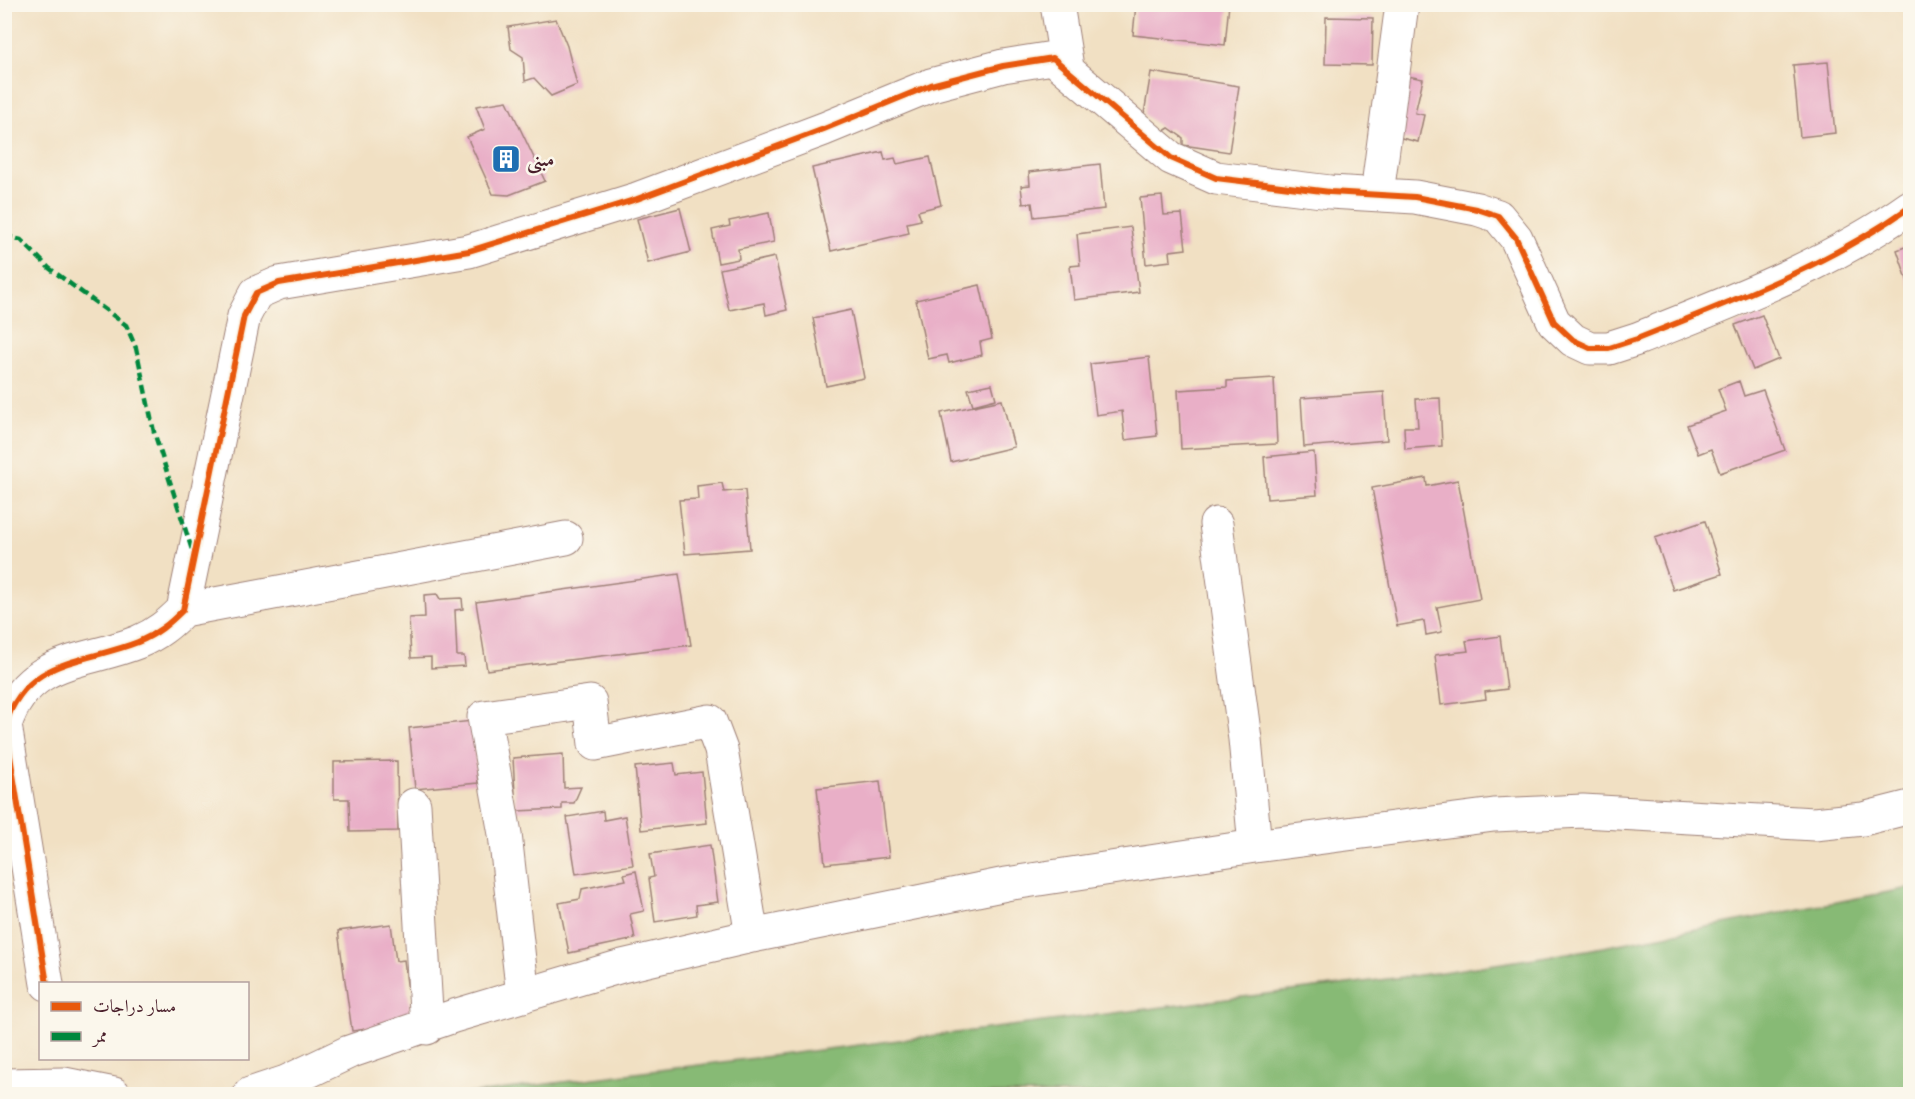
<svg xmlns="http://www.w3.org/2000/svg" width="1915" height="1099" viewBox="0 0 1915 1099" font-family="'IM FELL French Canon',Amiri,serif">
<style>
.forest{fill:#87ba74;stroke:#686c50;stroke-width:1.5}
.building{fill:#e9afc7}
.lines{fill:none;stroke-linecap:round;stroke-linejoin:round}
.minor-casing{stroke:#9e8077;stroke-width:35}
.minor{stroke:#fff;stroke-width:33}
.quiet{stroke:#00873e;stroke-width:4.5;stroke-dasharray:9 4.5;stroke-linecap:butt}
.cycleway-casing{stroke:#fbf7ec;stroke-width:10}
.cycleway{stroke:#e8590c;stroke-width:6}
.labels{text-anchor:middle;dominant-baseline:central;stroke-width:5;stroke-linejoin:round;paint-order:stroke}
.poi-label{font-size:20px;font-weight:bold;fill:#4a1f2b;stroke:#fbf7ec;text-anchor:start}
</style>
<rect width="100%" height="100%" fill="#fbf7ec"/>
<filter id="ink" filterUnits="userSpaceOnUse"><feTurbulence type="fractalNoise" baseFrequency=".0167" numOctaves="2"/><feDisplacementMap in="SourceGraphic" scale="12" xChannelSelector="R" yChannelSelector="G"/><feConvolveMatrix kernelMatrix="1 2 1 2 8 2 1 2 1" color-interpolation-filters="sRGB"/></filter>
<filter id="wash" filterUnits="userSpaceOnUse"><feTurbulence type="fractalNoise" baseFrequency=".008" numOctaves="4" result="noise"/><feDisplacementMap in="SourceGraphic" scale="24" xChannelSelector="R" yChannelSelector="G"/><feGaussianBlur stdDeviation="1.35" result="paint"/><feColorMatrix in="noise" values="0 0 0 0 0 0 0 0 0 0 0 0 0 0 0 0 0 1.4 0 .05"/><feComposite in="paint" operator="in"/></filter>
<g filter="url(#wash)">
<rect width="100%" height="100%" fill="#f1e0c3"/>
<path class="forest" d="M1910,888v206h-1443l969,-121 151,-23z"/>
<g id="blocks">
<path class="building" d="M1136,4h93l-4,41 -92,-10z
M1326,17l47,1 -1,47 -47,-1z
M556,19l11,27 10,39 -26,11 -17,-18 -9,3 -2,-24 -12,-8 -3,-22z
M1828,62l7,71 -35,4 -7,-72z
M1151,72l88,14 -10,66 -46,-7v-7l-14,-10 -5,3 -20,-17z
M1403,75l20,4 -8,34 9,2 -6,27 -29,-7z
M507,101l38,80 -36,14 -16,-1 -26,-57 18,-8 -9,-23z
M883,152l2,8 10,-2 2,6 33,-7 11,48 -23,6 3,9 -14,3 2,10 -78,18 -19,-83z
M1100,164l4,45 -70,8 -2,-14 -9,1 -2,-18 9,-1 -1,-13z
M1162,196l2,19 18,-1 4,35 -16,2 1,10 -25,3 -6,-66z
M680,208l11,44 -43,11 -11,-44z
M769,213l5,29 -36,7 1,10 -21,4 -6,-33 18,-4 -1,-5z
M1131,227l8,65 -65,8 -4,-34 10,-1 -3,-31z
M1910,245v43l-13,-38z
M775,257l12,53 -21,5 -2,-12 -35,7 -9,-41z
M980,285l12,54 -12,3 2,13 -33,8 -2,-8 -19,4 -12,-59z
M851,310l13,68 -38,8 -13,-68z
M1762,315l17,44 -26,11 -18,-45z
M1149,357l8,79 -32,4 -3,-29 -26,4 -6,-51z
M1274,378l3,66 -96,5 -3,-59 49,-3v-6z
M1739,381l5,15 19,-6 22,60 -65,23 -9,-24 -13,5 -11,-29 39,-14 -8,-22z
M992,384l4,15 -23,6 -5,-16z
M1384,392l3,48 -83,7 -3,-49z
M1440,398l2,48 -37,3 -1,-22h14l-2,-28z
M1002,400l12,47 -63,15 -10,-49z
M1314,452l3,43 -50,4 -3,-42z
M1426,478l1,8 31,-6 22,119 -43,8 5,25 -16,3 -2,-14 -27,5 -25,-138z
M722,483l2,9 21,-2 5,59 -65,5 -6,-54 19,-1 -1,-13z
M1705,521l17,53 -49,16 -18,-52z
M679,574l12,71 -204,25 -11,-68z
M437,594l3,5 22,-1 1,11 -8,1 2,46h7l1,10 -34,2v-11l-20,1 -2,-40 16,-1 -1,-22z
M1500,636l7,53 -22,3 1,7 -45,6 -6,-50 33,-4 -2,-10z
M472,721l6,62 -63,6 -6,-61z
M563,754l1,34 17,-1 -7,16h-12v6l-46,2 -3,-53z
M397,761l1,70 -48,1 -1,-33h-15v-37z
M674,763l2,12 26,-3 5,51 -66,7 -6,-63z
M880,781l9,76 -64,7 -8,-76z
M603,811l1,9 21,-4 8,49 -57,9 -9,-57z
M710,845l8,57 -22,3 1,10 -42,7 -6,-44 5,-1 -4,-23z
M636,871l8,40 -14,3 5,25 -66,14 -10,-50 21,-4 2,-10 44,-9 -2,-6z
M391,924l5,37 8,-1 8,63 -60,8 -14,-100z"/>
</g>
</g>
<g filter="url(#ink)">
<use href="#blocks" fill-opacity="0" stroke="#9e8077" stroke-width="1.5"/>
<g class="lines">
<g class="minor-casing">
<path id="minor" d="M1057,4l10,63
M1377,194l25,-190
M1216,524l29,215 10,107
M183,610l383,-72
M414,805l13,223
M47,984l-42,-259c22,-68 78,-61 133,-83 19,-8 31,-18 45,-32l61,-294 12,-23 23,-10 190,-32 168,-52 187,-70 107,-44 72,-19 50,-8 118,100 45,20 114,14 85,5 62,12 21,7 18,22 38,84 19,18 17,8h19l28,-9c95,-38 190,-73 273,-132
M523,996l-18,-162 -21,-117 106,-15 5,42 115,-23 11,29 31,186
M4,1085l60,-1 50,10
M250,1094l36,-12 63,-30 105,-36 168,-50 130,-30 254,-52 249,-38 239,-31 89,-4 231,13 49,-5 47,-12"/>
</g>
<use href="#minor" class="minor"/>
<path class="quiet" d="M4,235l17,5 28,28 77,57 10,23 18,84 39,121"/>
<g class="cycleway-casing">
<path id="cycleway" d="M47,984l-42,-259c22,-68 78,-61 133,-83 19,-8 31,-18 45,-32l61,-294 12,-23 23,-10 190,-32 168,-52 187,-70 107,-44 72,-19 50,-8 118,100 45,20 114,14 85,5 62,12 21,7 18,22 38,84 19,18 17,8h19l28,-9c95,-38 190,-73 273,-132"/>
</g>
<use href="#cycleway" class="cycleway"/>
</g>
</g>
<defs>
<g id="building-square" transform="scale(1.5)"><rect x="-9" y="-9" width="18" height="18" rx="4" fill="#1f6fb2" stroke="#fbf7ec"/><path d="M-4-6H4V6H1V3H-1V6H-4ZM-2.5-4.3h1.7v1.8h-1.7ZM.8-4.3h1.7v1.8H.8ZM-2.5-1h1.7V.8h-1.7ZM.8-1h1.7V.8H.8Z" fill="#fff"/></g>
</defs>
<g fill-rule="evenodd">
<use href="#building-square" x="506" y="159"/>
</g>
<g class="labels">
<g class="poi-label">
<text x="527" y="159">مبنى</text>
</g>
</g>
<rect width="1915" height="1099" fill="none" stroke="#fbf7ec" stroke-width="24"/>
<rect x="39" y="982" width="210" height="78" fill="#fbf7ec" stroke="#b4a19f" stroke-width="1.5"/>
<rect x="51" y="1002" width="30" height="9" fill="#e8590c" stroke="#b4a19f" stroke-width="1.5"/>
<text x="93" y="1012" font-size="18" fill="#4a1f2b">مسار دراجات</text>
<rect x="51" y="1032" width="30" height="9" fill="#00873e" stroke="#b4a19f" stroke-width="1.5"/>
<text x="93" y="1042" font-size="18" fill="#4a1f2b">ممر</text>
</svg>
